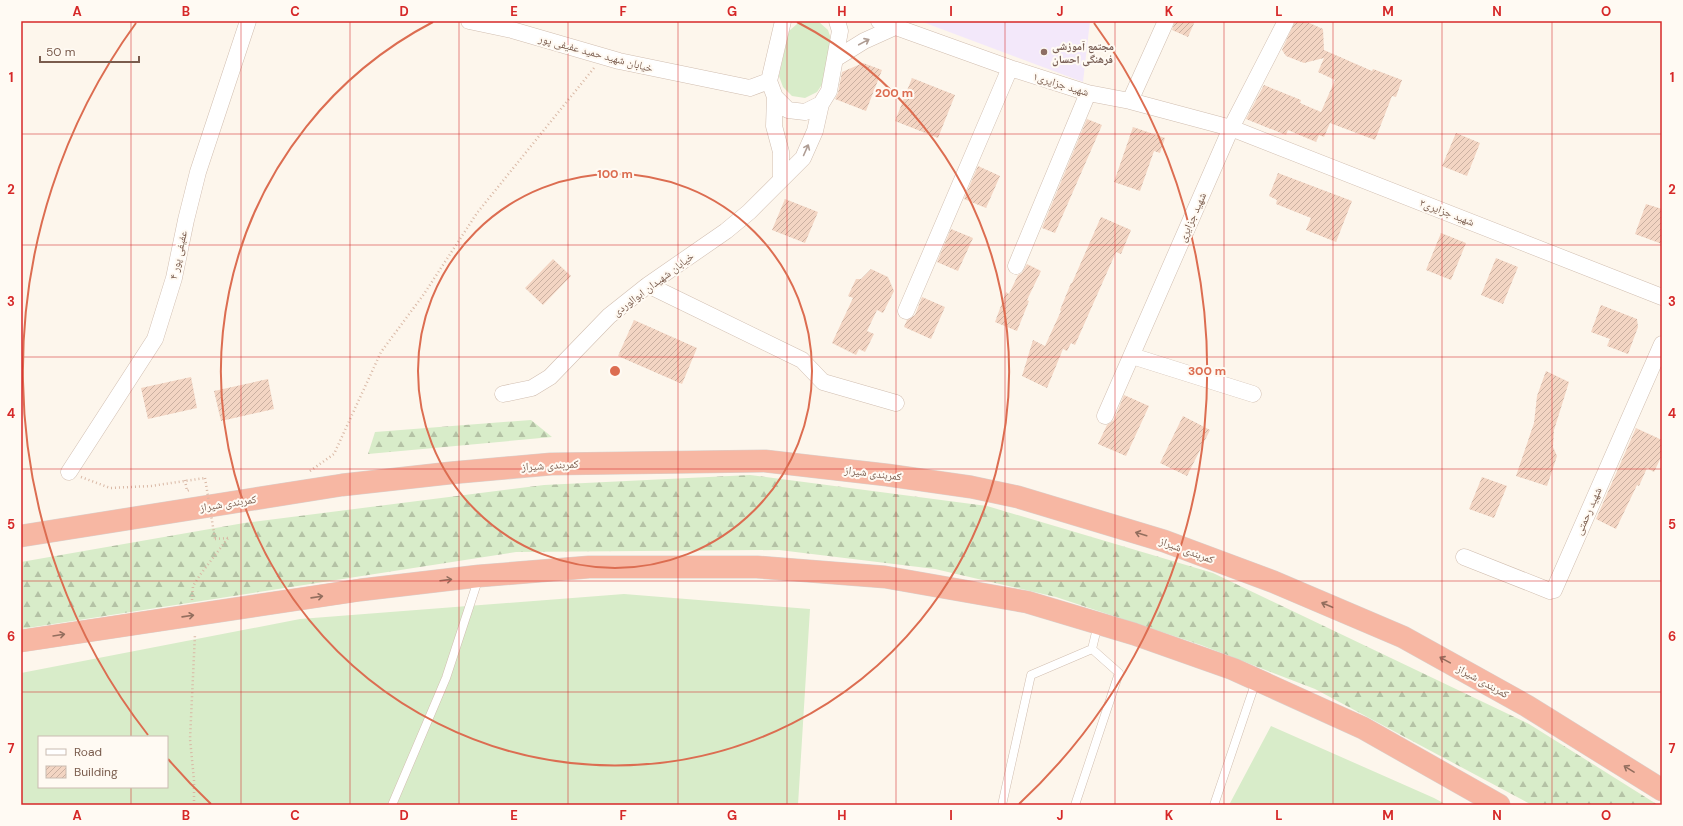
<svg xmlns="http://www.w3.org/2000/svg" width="1683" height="826" viewBox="0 0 1683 826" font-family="'DM Sans','Noto Naskh Arabic',sans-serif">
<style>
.education{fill:#f3e8fa}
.grass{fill:#d8ecc9;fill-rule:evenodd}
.forest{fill:url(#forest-firs)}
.building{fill:url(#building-hatch)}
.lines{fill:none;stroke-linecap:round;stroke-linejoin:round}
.lane-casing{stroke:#d1beb0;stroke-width:9}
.street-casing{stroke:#d1beb0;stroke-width:17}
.highway-casing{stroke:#dad1cd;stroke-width:23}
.path{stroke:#d9b8a5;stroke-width:2.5;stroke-dasharray:1 3;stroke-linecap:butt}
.lane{stroke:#fff;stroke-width:8}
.street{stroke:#fff;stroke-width:16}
.highway{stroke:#f7b7a3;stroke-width:22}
.path-bridge{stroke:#d9b8a5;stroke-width:2.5;stroke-dasharray:1 3;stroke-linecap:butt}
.oneway{stroke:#af9d94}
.oneway2{stroke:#936e5e}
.grid{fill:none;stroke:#d62828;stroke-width:1;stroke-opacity:0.55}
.ring{fill:none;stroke:#dc6d51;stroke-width:2}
.education-dot{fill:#8d6e63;stroke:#fffaf3;stroke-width:1.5}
.labels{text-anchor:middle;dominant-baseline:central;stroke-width:4;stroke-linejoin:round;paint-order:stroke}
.education-label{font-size:11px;font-weight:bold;fill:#785e54;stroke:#fffaf3;text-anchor:start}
.street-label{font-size:11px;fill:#7a5c4d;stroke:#fffaf3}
.centre{fill:#dc6d51;stroke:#fffaf3;stroke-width:2}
.ring-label{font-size:12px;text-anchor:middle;font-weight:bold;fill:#dc6d51;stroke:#fffaf3;stroke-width:4;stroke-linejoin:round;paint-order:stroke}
.neatline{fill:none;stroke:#d62828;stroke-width:1.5}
.grid-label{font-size:13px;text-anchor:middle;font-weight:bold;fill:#d62828}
</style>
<defs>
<pattern id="forest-firs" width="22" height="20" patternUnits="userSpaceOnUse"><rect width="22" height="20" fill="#d8ecc9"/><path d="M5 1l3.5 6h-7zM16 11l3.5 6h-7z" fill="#b4c2a5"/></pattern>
<pattern id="building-hatch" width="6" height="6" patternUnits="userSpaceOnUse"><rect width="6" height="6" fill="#f3d5c3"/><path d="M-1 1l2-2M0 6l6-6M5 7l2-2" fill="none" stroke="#cab0a1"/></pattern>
</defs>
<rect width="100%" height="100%" fill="#fdf6ec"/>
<path class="education" d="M920,21h170l-7,61z"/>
<path class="grass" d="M804,21l15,1 9,8 3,9 -8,44 -6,9 -12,6 -13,-2 -9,-9 -4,-11 10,-45 8,-7z
M624,594l186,15 -12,196h-777v-132l279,-54zM39,737h128v50h-128z
M1271,726l163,72 13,7h-218z"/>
<path class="forest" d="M531,420l21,17 -184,17 7,-22z
M750,475l237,31 226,67 316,151 129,81h-126l-217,-116 -114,-44 -145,-48 -121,-28 -156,-19 -263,2 -495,77v-67l223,-39 300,-38z"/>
<path class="building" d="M1175,21h20l-7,16 -16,-7z
M1295,21h10l18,8 1,21 48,21 1,-2 29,11 -6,17 -4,-1 -17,44 -45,-17 -6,14 -5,-2 -3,7 -28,-12 -2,5 -40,-16 18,-34 37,15 -1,3 21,9 14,-32 -17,-8 6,-14 -20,5 -18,-7 -4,-6z
M863,63l19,7 -16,41 -31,-12 3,-6 4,-21z
M912,78l43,17 -17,43 -43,-17z
M1087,119l15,6 -47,108 -13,-5z
M1133,127l32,11 -5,15 -6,-2 -14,40 -26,-9z
M1456,133l24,10 -13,33 -25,-10z
M978,166l22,10 -14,32 -22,-9z
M1278,173l74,28 -16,41 -30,-12 5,-12 -35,-14 1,-4 -8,-4z
M785,199l33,13 -13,31 -33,-13z
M1646,204l16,5v35l-27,-10z
M1101,217l30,13 -10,24 -5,-2 -41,93 -4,-2 -4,8 -4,-2 -16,39 -25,-12 11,-36 12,6 16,-35 -1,-1 11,-27h1z
M951,229l22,9 -15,33 -21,-9z
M1441,233l25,10 -15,37 -25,-10z
M1496,258l22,9 -15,37 -22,-9z
M553,259l18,17 -28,29 -18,-17z
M1027,264l14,7 -14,29 2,1 -12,30 -22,-9 11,-30 3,2 9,-19 4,-2z
M871,269l17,8 6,14 -11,22 -6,-3 -10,21 7,3 -9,18 -6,-3 -3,6 -24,-12 21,-45 -5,-2 8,-17h5z
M922,297l23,10 -14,32 -27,-12 3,-7 8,-5z
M1601,305l36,14 1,8 -10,27 -21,-8 3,-7 -19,-7z
M634,320l63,28 -15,36 -64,-28z
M1546,371l23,11 -15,48 -1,17 4,9 -10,30 -31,-10 18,-53 3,-27z
M191,377l6,31 -49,11 -7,-31z
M268,379l6,30 -53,12 -7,-30z
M1124,395l25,11 -23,50 -28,-12 9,-19 7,-5z
M1183,416l27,14 -23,46 -27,-13z
M1636,428l26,12v15l-8,17 -7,-4 -8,18 -2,-1 -21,44 -20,-10z
M1482,477l25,9 -13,32 -25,-9z"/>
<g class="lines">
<g class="lane-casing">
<path id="lane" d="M392,805l54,-127 33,-101
M1002,805l29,-130 61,-26
M1075,805l44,-132 -27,-24 6,-25
M1214,805l42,-124"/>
</g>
<g class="street-casing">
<path id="street" d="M469,21l43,9 107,31 131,27 19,-7
M783,21l-14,60 6,16 13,13 17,2 16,-8 8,-13 11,-60 -3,-10
M879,21l131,47 78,25 42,8 101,27 431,169
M835,59l29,-18 31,-14
M775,97l-1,29 7,26v28
M1130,101l36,-80
M1016,266l72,-173
M648,285l154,75 21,22 73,21
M906,311l104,-243
M1132,356l121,38
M503,394l29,-6 18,-11 59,-61 39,-31 78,-54 23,-19 54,-54 12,-27 6,-27
M1105,416l126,-288 55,-107
M69,472l86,-133 19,-61 12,-58 12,-48 50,-151
M1464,557l86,34 4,-1 108,-246"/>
</g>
<g class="highway-casing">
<path id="highway" d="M21,536l321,-51 108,-12 101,-9 214,-3 122,14 84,12 47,10 146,44 110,41 129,55 124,69 135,84
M21,641l339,-51 119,-14 110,-9h168l128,10 142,25 107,32 99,35 130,59 136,77"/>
</g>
<path class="path" d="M310,471l24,-17 47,-102 43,-58 53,-81 117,-145
M81,477l29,11 41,-2 54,-8
M185,480l2,11 2,-1
M215,539l13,-1
M192,600l1,-14 7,-11 28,-37
M194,805v-25l-4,-41 5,-105"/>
<use href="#lane" class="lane"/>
<use href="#street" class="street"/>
<use href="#highway" class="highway"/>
<path class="path-bridge" d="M205,478l10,61"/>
</g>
<defs><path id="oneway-shaft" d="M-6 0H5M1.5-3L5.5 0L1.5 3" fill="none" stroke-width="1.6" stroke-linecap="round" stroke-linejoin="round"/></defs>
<g class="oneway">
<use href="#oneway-shaft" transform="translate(864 42) rotate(-28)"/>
<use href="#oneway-shaft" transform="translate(806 150) rotate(-66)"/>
</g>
<g class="oneway2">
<use href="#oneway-shaft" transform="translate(1141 534) rotate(-163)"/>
<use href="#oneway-shaft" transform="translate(446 580) rotate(-7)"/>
<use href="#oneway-shaft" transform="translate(317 597) rotate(-8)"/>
<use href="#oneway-shaft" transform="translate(1327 605) rotate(-157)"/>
<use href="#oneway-shaft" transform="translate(188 616) rotate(-8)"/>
<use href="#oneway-shaft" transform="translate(59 635) rotate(-9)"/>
<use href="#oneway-shaft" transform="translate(1445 660) rotate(-151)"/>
<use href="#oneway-shaft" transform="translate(1629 769) rotate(-148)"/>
</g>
<path class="grid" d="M131,21v716M241,21v784M350,21v784M459,21v784M568,21v784M678,21v784M787,21v784M896,21v784M1005,21v784M1115,21v784M1224,21v784M1333,21v784M1442,21v784M1552,21v784M21,134h1641M21,245h1641M21,357h1641M21,469h1641M21,581h1641M21,692h1641M131,787v18"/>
<g class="ring">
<circle cx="615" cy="371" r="197"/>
<path d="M797 22A394 394 0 1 1 433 22"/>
<path d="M211 804A592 592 0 0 1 168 759M148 735A592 592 0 0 1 136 23M1094 23A592 592 0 0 1 1019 804"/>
</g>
<circle class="education-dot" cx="1044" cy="52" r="4"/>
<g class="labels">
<g class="education-label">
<text x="1052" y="46">مجتمع آموزشی<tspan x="1052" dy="13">فرهنگی احسان</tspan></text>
</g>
<g class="street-label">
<text transform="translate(596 53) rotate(15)">خیابان شهید حمید عفیفی پور</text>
<text transform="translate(1061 84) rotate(17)">شهید جزایری۱</text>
<text transform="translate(1447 212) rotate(21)">شهید جزایری۲</text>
<text transform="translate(1192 217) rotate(-66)">شهید جزایری</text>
<text transform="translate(178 255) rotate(-78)">عفیفی پور ۴</text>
<text transform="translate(653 284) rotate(-37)">خیابان شهیدان ابوالوردی</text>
<text transform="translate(550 465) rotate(-3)">کمربندی شیراز</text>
<text transform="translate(873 473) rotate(7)">کمربندی شیراز</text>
<text transform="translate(228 503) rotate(-9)">کمربندی شیراز</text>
<text transform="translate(1588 511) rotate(-66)">شهید رحمتی</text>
<text transform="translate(1187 550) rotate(20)">کمربندی شیراز</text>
<text transform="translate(1483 681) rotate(29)">کمربندی شیراز</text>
</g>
</g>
<circle cx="615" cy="371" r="6" class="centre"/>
<g class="ring-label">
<text x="894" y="97">200 m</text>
<text x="615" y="178">100 m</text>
<text x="1207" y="375">300 m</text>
</g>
<rect width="1683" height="826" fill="none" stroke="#fffaf3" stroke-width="44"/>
<rect x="38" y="736" width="130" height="52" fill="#fffaf3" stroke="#cabbb1"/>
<rect x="46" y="749" width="20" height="6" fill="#ffffff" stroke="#cabbb1"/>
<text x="74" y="756" font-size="12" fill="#7a5c4d">Road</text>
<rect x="46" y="766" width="20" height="12" fill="url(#building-hatch)" stroke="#cabbb1"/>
<text x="74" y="776" font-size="12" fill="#7a5c4d">Building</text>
<path d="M40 56v6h99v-6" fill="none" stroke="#7a5c4d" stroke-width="2"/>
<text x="46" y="56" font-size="12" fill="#7a5c4d" stroke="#fffaf3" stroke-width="3" paint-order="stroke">50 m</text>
<rect x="22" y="22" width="1639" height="782" class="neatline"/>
<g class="grid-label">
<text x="77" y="16">A</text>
<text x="186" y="16">B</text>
<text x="295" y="16">C</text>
<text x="404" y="16">D</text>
<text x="514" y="16">E</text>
<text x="623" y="16">F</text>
<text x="732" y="16">G</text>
<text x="842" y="16">H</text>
<text x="951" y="16">I</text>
<text x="1060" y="16">J</text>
<text x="1169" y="16">K</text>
<text x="1279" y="16">L</text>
<text x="1388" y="16">M</text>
<text x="1497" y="16">N</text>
<text x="1606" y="16">O</text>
<text x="11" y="82">1</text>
<text x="1672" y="82">1</text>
<text x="11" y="194">2</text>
<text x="1672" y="194">2</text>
<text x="11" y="306">3</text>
<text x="1672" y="306">3</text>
<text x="11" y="418">4</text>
<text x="1672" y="418">4</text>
<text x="11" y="529">5</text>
<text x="1672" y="529">5</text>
<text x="11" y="641">6</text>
<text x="1672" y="641">6</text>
<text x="11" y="753">7</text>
<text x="1672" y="753">7</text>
<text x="77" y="820">A</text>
<text x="186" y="820">B</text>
<text x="295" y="820">C</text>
<text x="404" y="820">D</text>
<text x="514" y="820">E</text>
<text x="623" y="820">F</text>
<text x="732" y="820">G</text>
<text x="842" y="820">H</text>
<text x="951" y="820">I</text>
<text x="1060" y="820">J</text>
<text x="1169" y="820">K</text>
<text x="1279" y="820">L</text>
<text x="1388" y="820">M</text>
<text x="1497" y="820">N</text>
<text x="1606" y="820">O</text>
</g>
</svg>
